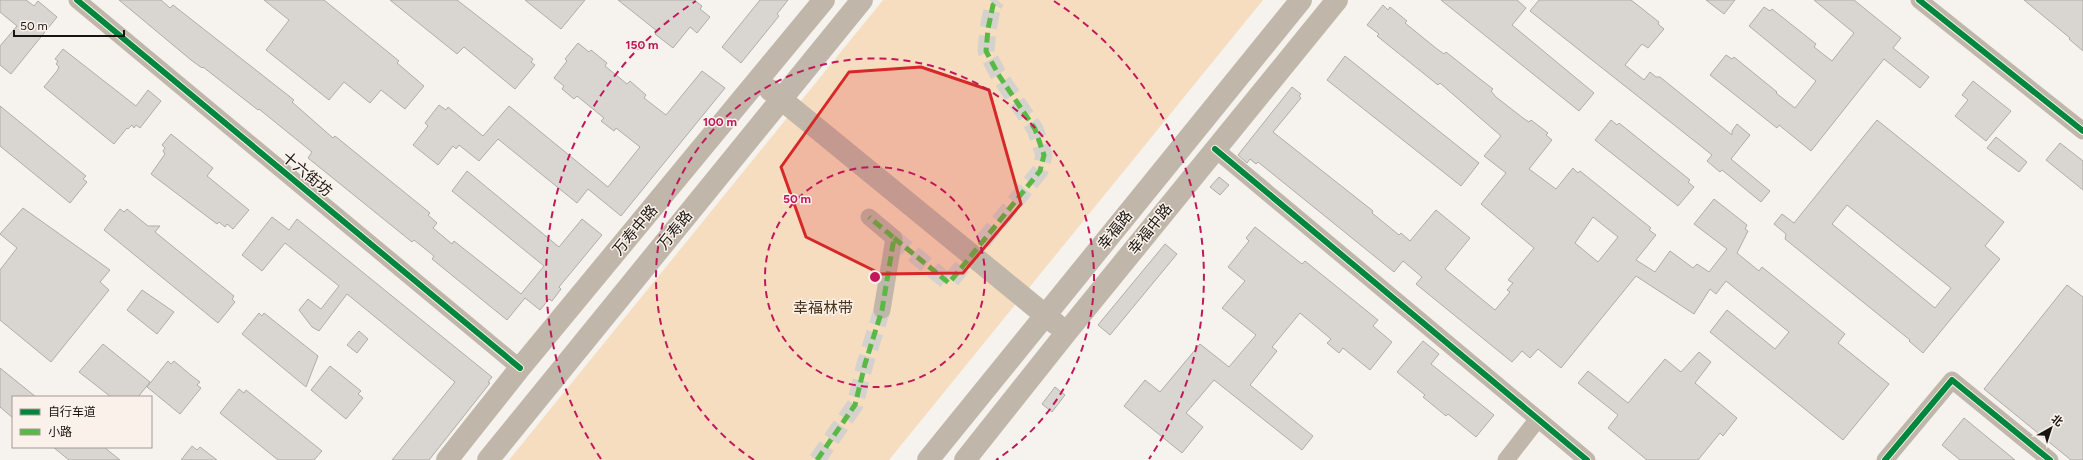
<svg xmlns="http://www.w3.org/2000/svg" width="2083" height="460" viewBox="0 0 2083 460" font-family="Figtree,'Noto Sans SC',sans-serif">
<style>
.green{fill:#f7ddbf}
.building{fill:#d9d6d2;stroke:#afaca9;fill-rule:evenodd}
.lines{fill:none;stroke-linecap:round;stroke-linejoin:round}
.minor-tunnel{stroke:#d5d1cd;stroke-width:17;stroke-dasharray:17 8;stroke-linecap:butt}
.minor{stroke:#c0b6aa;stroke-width:17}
.major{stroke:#c0b6a9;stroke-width:22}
.quiet{stroke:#58b947;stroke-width:5;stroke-dasharray:10 5;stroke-linecap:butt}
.cycleway-casing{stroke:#faf2ea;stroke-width:8}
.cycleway{stroke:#00873e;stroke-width:6}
.marked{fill:#d62828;fill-opacity:0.2;stroke:#d62828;stroke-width:3;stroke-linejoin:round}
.ring{fill:none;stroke:#c2185b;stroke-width:2;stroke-dasharray:7 5}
.labels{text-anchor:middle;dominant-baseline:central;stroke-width:3;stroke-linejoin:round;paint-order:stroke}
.street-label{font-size:15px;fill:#181512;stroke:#faf2ea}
.park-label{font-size:15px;fill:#493215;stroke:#faf2ea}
.centre{fill:#c2185b;stroke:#faf2ea;stroke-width:2}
.ring-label{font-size:12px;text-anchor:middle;font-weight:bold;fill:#c2185b;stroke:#faf2ea;stroke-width:3;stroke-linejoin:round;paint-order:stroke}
</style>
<rect width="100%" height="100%" fill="#f6f2ee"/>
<path class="green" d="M883,0h380l-374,460h-380z"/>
<path class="building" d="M0,0h26l8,6 4,-5 19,16 -46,57 -11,-9v-19l17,-20 -17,-14z
M119,0h42l9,8 3,-3 121,95 -2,2 41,36 2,-2 95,77 -2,2 9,8 -4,5 19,16 2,-3 67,53 23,-28 -92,-75 15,-20 92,76 23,-28 20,16 -43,52 2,2 -9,12 -3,-2 -9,11 -15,-12 -18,22 -75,-61 2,-3 -20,-16 -2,2 -104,-84 4,-6 -53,-43 -1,1 -55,-43 -1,1 -11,-8z
M264,0h60l75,61 -2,2 27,23 -19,23 -24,-19 -11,13 -26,-21 -15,18 -63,-50 23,-30z
M390,0h67l76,59 -2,3 4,3 -20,24 -51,-42 -7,7z
M525,0h60l-24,29z
M618,0h76l8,6 -2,3 10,8 -13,16 -7,-6 -17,21 -18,-14 2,-3z
M760,0h28l-11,14 2,2 -38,47 -19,-16z
M1441,0h76l9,8 -14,17 82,68 -15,18z
M1539,0h92l28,22 -1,2 6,5 -16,19 -6,-4 -17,21 19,15 6,-8 6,5h4l72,58v-4l5,-7 13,11 -19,24 39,32 -9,11 -39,-32 -2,2 -13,-11 5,-6 -15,-12 -167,-132z
M1706,0h29l-11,14z
M1814,0h40l47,38 -8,10 36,29 -9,11 -36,-29 -73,92 -32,-26 -2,3 -67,-53 16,-20 6,4 2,-2 43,35 -1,1 19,15 21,-27 -67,-55 15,-19 6,4 2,-2 44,35 -2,3 18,14 22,-28z
M2024,0h59v51l-14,-12 1,-1z
M1383,5l5,5 2,-3 17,14 -2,2 32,26 7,5 2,-2 34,27 13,10 -2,2 5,6 27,21 6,4 2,-2 17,13 -2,2 6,5 -23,29 27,20 17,-21 5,5 2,-2 71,57 -2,2 7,5 -20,25 19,12 15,-21 23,17 4,-4 12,8 18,-23 -33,-25 20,-25 33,26 -2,4 3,2 -11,22 22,18 3,-4 83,67 -7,9 51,41 -46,56 -133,-108 17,-22 48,39 14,-17 -63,-51 -10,13 -6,-5 -16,25 -58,-38 -75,92 -23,-19 -8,9 -8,-7 -10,11 -96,-78 6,-7 -19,-16 -9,11 -136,-110 -2,2 -6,-5 -3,4 -9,-8 54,-68 9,7 -2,2 2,2 -28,34 100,79 -1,2 27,22 2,-2 9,8 26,-31 34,28 -25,31 50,41 15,-18 -3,-2 6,-7 -5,-3 26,-32 -53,-44 25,-31 -22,-17 17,-20 -61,-53 -2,2 -61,-49 2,-2 -12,-9zM1593,217l25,20 -20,25 -23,-19z
M578,43l11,9 2,-2 16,13 -2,3 22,18 3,-3 16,14 -2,3 22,17 36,-44 23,17 -104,128 -33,-27 -11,14 -79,-64 -19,22 -20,-16 -3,4 -3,-3 -15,19 -25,-20 15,-19 -3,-3 14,-18 7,5 2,-3 35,29 26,-30 99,81 32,-40 -24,-19 -2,3 -13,-10 3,-3 -27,-22 -3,3 -12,-10 2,-3 -10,-8 13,-17 -2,-2z
M63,49l73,57 12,-16 13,11 -21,27 -4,-3 -2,3 -2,-3 -4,4 -1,-1 -13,16 -70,-57 13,-16 2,-4 -3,-3 2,-3 -3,-2z
M1345,56l134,107 -18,23 -134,-106z
M1973,81l38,30 -25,30 -31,-25 13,-16 -6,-5z
M0,106l86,70 -3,3 4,3 -17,21 -70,-57z
M1611,120l6,5 2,-2 71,57 -2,2 6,5 -16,19 -83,-66z
M1877,120l127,102 -19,24 15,13 -77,94 -14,-12 1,-1 -125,-101 1,-5 -12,-10 8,-10 12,9zM1847,205l104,83 -16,20 -103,-84z
M171,134l42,34 -6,8 42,34 -16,19 -6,-5 -2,3 -6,-5 -2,2 -66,-50 14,-20 -2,-3 2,-3 -3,-3z
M1996,137l31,25 -8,10 -32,-24z
M2060,143l23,18v29l-37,-30z
M1219,177l10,8 -9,10 -10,-8z
M23,208l87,62 -10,12 9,8 -58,72 -51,-42v-50l17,-22 -17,-14z
M120,209l4,3 3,-3 21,17h12l-5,6 79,64 -2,3 3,3 -17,21 -114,-93z
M272,217l17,13 8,-11 195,158 -4,5 2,1 -61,77h-37l63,-78 -108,-88 -28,37 -7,-4 -13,-17 9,-11 13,10 18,-23 -54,-43 -23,28 -20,-16z
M1255,227l47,37 3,-3 73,59 -5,6 19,16 -22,28 -27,-22 -4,5 -12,-10 4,-4 -31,-26 -28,34 5,4 -27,34 63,51 -11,14 -88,-70 -28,33 17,14 -21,26 -58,-47 21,-26 15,12 40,-48 29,23 27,-32 -34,-27 23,-27 -17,-14 21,-26 -3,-3z
M1165,244l12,10 -67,81 -12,-10z
M2067,285l16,12v163h-12l-87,-71z
M142,290l32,22 -17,22 -30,-24z
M259,313l3,3 2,-3 54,43 -12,31 -64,-53z
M359,331l9,8 -11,14 -10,-8z
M1423,341l16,13 -8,10 63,51 -18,22 -28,-23 -2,2 -23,-19 2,-2 -28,-23z
M103,344l47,38 -12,15h-27l-32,-25z
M1699,352l12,10 -16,21 42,35 -14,18 -3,-3 -22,27h-51l-39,-32 10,-13 -40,-32 10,-12 40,32 37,-44 16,13z
M168,361l3,3 3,-3 18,15 8,6 -3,3 4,3 -21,26 -33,-27z
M330,366l31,25 -3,3 5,4 -17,21 -35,-29z
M0,368l36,29h-23v21l-13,-11z
M1055,387l10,8 -13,17 -10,-8z
M239,389l5,4 2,-3 76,61 -8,9h-36l-58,-47z
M1964,418l51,42h-55l-18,-15z
M192,446l5,4 3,-3 17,13h-36z
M53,447h51l16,13h-51z"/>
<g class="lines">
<path class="minor-tunnel" d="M894,238l55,45 91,-112 4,-16 -9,-26 -37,-55 -12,-23 2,-22 5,-24 4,-5
M817,460l38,-55 10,-41 17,-54"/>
<path class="minor" d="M77,0l443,368
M1919,0l164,131
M1215,149l372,311
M869,217l25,21 -12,72
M1506,460l31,-40
M1885,460l67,-80 98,80"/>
<path class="major" d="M770,90l286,234
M447,460l73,-92 304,-368
M488,460l374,-460
M928,460l373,-460
M965,460l101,-127 271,-333"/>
<path class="quiet" d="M894,238l55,45 91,-112 4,-16 -9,-26 -37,-55 -12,-23 2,-22 5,-24 4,-5
M817,460l38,-55 10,-41 17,-54 12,-72 -25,-21"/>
<g class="cycleway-casing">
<path id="cycleway" d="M77,0l443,368
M1919,0l164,131
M1215,149l372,311
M1885,460l67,-80 98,80"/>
</g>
<use href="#cycleway" class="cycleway"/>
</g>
<path class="marked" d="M921,67l68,23 32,114 -58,69 -82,1 -75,-37 -25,-70 68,-95z"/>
<g class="ring">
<circle cx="875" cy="277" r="110"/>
<path d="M754 460A219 219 0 1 1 996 460"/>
<path d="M601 459A329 329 0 0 1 696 1M1054 1A329 329 0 0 1 1149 459"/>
</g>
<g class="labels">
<g class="street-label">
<text transform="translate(307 174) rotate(40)">十六街坊</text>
<text transform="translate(1150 229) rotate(-51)">幸福中路</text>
<text transform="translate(635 230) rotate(-50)">万寿中路</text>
<text transform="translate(675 230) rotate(-51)">万寿路</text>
<text transform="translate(1115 230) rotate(-51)">幸福路</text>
</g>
<g class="park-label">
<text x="823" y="308">幸福林带</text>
</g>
</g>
<circle cx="875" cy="277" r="6" class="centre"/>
<g class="ring-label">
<text x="642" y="49">150 m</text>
<text x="720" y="126">100 m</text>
<text x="797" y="203">50 m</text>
</g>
<rect x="12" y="396" width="140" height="52" fill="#faf2ea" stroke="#a09a94"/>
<rect x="20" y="409" width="20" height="6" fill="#00873e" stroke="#a09a94"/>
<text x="48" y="416" font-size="12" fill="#181512">自行车道</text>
<rect x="20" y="429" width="20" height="6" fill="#58b947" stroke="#a09a94"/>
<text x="48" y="436" font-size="12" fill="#181512">小路</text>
<g transform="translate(2051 428) rotate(39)" stroke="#faf2ea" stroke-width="3" paint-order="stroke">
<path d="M0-3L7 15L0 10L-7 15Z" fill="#181512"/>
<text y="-6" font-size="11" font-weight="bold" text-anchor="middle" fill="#181512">北</text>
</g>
<path d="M14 30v6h110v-6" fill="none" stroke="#181512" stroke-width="2"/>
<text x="20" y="30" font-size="12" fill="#181512" stroke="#faf2ea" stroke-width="3" paint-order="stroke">50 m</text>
</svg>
